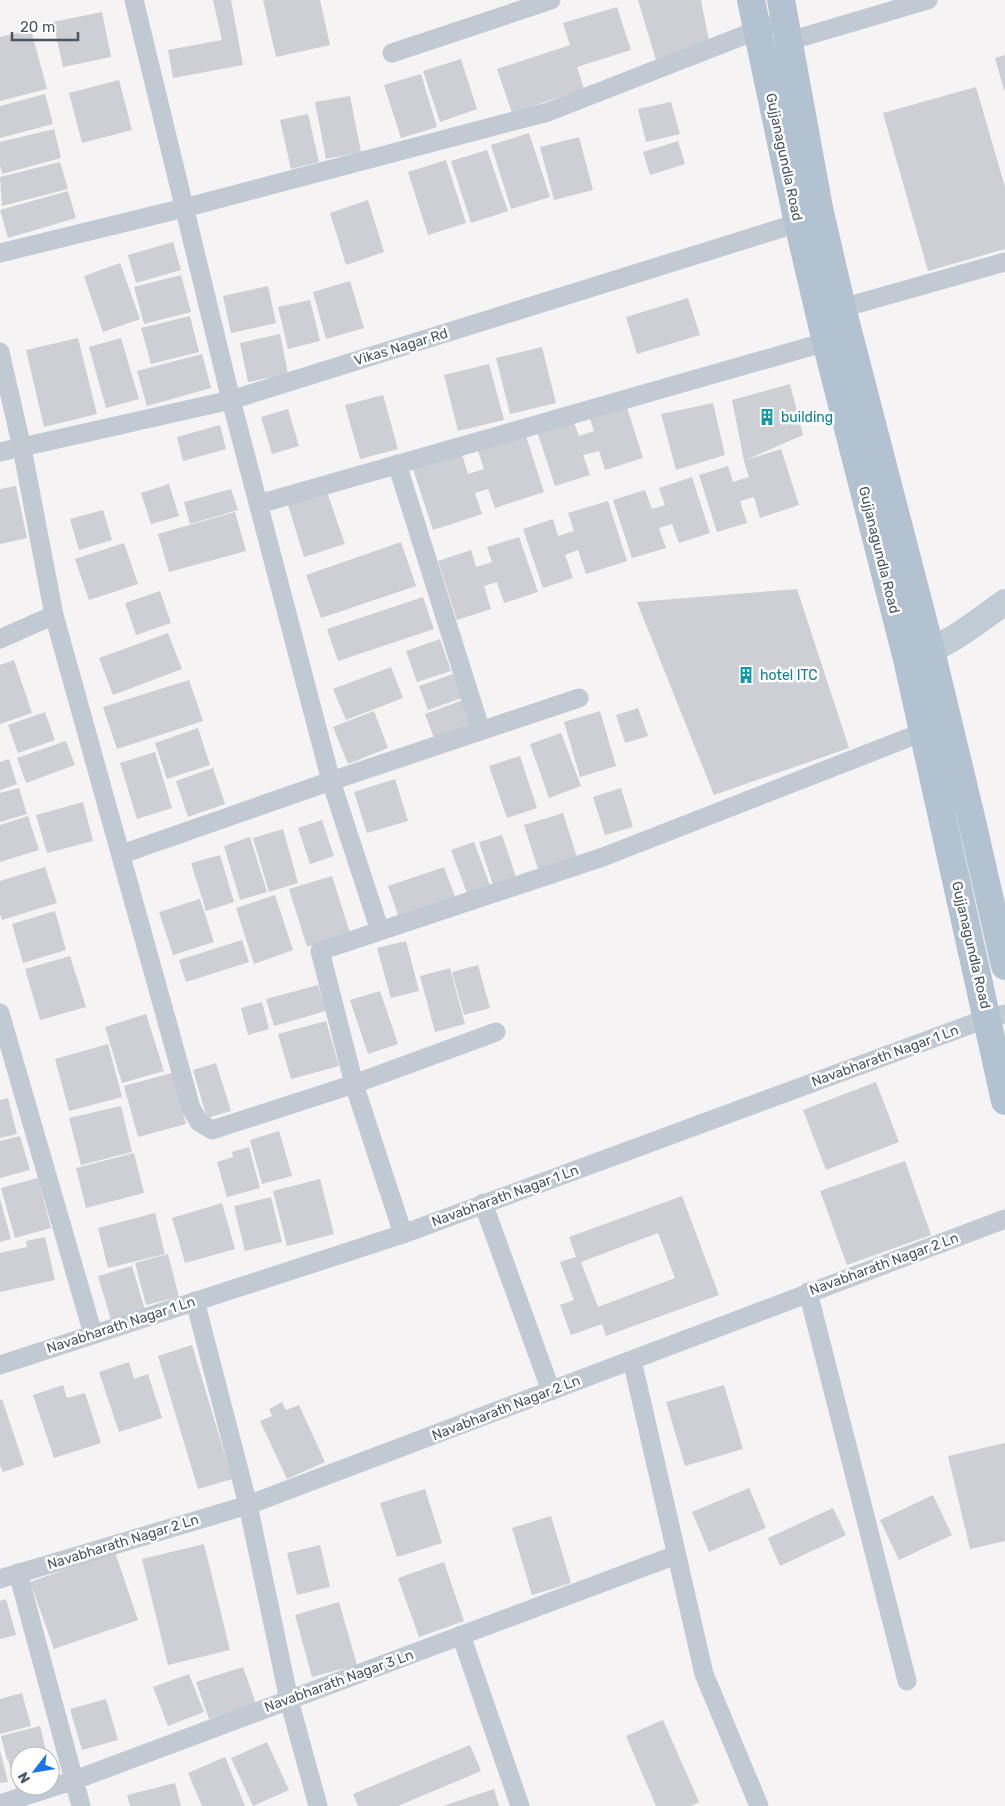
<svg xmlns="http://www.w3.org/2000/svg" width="1005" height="1806" viewBox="0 0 1005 1806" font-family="Rubik,sans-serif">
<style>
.building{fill:#cdcfd5;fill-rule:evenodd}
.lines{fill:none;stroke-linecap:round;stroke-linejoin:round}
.street{stroke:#c1cad2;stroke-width:19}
.secondary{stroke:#c1cbd6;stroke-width:26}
.primary{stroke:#b3c2d1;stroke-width:28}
.labels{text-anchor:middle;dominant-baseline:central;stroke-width:5;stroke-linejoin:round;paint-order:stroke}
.street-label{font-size:14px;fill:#4a5661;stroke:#fff}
.culture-label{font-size:14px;fill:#0d838f;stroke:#fff;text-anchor:start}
</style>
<rect width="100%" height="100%" fill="#f5f3f3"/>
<path class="building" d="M213,0h18l12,65 -70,13 -5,-28 54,-10z
M263,0h57l10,45 -54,12z
M638,0h63l8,41 -53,19z
M617,7l14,43 -54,17 7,22 -72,24 -15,-44 73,-24 -7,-22z
M102,12l9,45 -48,10 -10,-45z
M31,30l16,59 -47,12v-64z
M1005,55v35h-1l-9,-32z
M461,59l16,50 -37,13 -17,-51z
M421,74l16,53 -36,11 -17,-53z
M119,80l13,50 -50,13 -13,-50z
M976,87l29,100v62l-77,22 -45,-158z
M45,94l8,30 -53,14v-32z
M350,96l11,56 -35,7 -11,-57z
M671,102l9,32 -34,8 -8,-33z
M308,114l11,48 -28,7 -11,-49z
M54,129l7,29 -59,16 -2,-9v-23z
M529,133l21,64 -39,12 -20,-64z
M579,137l14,53 -39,10 -14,-53z
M678,141l7,23 -35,11 -7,-23z
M487,150l21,61 -37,12 -20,-62z
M446,160l20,63 -38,12 -20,-63z
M60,162l8,27 -66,17 -2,-29z
M68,191l8,27 -68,20 -8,-28z
M368,200l16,52 -38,13 -16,-52z
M173,242l8,28 -45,13 -8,-28z
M120,263l20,56 -37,13 -19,-56z
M181,275l10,37 -47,12 -10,-37z
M350,281l14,47 -38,11 -13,-47z
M268,286l8,37 -45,10 -8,-37z
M688,298l12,37 -63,19 -11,-37z
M310,300l10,41 -32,8 -10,-42z
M190,316l9,36 -48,12 -10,-36z
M280,334l8,40 -40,8 -8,-39z
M78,338l19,76 -53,13 -18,-77z
M121,338l18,61 -33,9 -17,-61z
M542,347l14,56 -46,11 -14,-56z
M202,354l9,34 -64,18 -10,-35z
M489,364l15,56 -46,11 -14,-56z
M790,384l13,51 -57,25 35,-11 18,56 -39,13 -6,-21 -14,4 7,22 -30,9 -18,-57 29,-9 5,16 16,-5 -5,-16 -12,-61z
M383,395l15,54 -38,10 -15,-54z
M625,401l18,57 -38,12 -6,-19 -16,4 7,20 -35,11 -18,-55 36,-11 6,16 15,-5 -6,-18z
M713,403l12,52 -49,15 -15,-56z
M288,409l11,37 -27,8 -11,-37z
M220,425l6,24 -43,12 -6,-24z
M525,433l19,59 -49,16 -7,-19 -13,4 7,21 -49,16 -21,-64 49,-15 7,23 16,-5 -7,-21z
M692,477l18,56 -31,10 -7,-19 -13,4 7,20 -34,10 -19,-58 32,-10 7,19 13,-4 -6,-17z
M169,484l10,32 -28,8 -10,-31z
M16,486l11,52 -27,6v-55z
M231,489l7,21 -48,14 -6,-22z
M327,492l18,52 -41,13 -16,-52z
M608,501l19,60 -41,13 -8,-24 -13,5 8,23 -30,10 -20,-59 30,-10 5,17 16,-5 -6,-18z
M103,510l9,30 -33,10 -9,-31z
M235,512l11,39 -77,21 -11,-38z
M519,537l19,55 -34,11 -7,-21 -13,4 7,23 -34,11 -19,-59 33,-11 5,17 16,-5 -5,-15z
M401,542l15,44 -95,32 -15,-43z
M124,543l14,41 -49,16 -14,-41z
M797,589l52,159 -135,47 -77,-193z
M160,591l11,32 -35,12 -11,-32z
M423,597l11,32 -96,32 -11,-32z
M168,633l14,36 -69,26 -14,-37z
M440,639l11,32 -34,11 -11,-31z
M14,660l18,53 -32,11v-59z
M391,667l12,31 -57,22 -13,-31z
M453,674l9,24 -34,12 -9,-24z
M189,680l14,41 -86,28 -14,-42z
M463,700l9,24 -38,14 -9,-24z
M638,708l10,28 -23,7 -9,-28z
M374,711l14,37 -40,16 -15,-37z
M600,711l16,55 -36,11 -16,-55z
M45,712l10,28 -37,13 -10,-28z
M198,728l12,37 -43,14 -12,-36z
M561,733l20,53 -32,12 -19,-54z
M66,741l9,24 -49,18 -9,-25z
M155,752l17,56 -35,11 -17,-56z
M520,756l17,52 -30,10 -18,-52z
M9,759l8,25 -17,6v-28z
M213,768l12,36 -37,13 -12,-36z
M395,779l13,42 -41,12 -13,-41z
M19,788l8,26 -27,8v-29z
M621,788l12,39 -28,8 -12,-38z
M83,802l10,39 -46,12 -11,-38z
M563,813l14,44 -39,12 -14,-44z
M28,816l11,34 -39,12v-37z
M322,820l12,36 -24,8 -12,-36z
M283,829l15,54 -29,9 -16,-54z
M502,835l15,45 -23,8 -15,-46z
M250,837l17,55 -27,8 -16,-54z
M474,842l17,46 -23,8 -17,-46z
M220,855l14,47 -28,9 -15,-48z
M45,867l12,36 -55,17 -2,-6v-33z
M444,867l12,32 -57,19 -11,-32z
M332,876l18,57 -43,14 -18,-58z
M275,895l18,55 -39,14 -18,-56z
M200,899l14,43 -41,13 -14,-43z
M55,911l11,39 -43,13 -11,-39z
M242,940l7,22 -63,20 -7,-22z
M406,941l13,50 -28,7 -14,-50z
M70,956l16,51 -46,13 -15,-51z
M478,965l12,43 -26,7 -12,-43z
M450,968l15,56 -30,8 -15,-56z
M318,985l8,26 -52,15 -8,-27z
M380,991l18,53 -30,10 -18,-54z
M262,1002l7,27 -21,6 -7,-27z
M146,1014l18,57 -42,12 -17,-56z
M326,1021l13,45 -48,13 -13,-45z
M108,1044l14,53 -53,14 -14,-52z
M216,1063l15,48 -24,7 -14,-48z
M172,1073l14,51 -48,13 -14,-51z
M876,1082l23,60 -73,28 -23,-60z
M8,1098l9,36 -17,4v-38z
M121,1106l11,46 -51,13 -12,-47z
M279,1131l13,45 -30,8 -12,-44z
M20,1136l10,34 -30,8v-37z
M249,1147l11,41 -33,9 -10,-35 16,-5 -1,-5z
M134,1153l10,40 -58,15 -10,-40z
M905,1161l26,74 -84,30 -27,-74z
M38,1178l13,50 -36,10 -14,-50z
M320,1179l14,55 -47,12 -14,-55z
M682,1196l37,99 -113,41 -4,-12 -31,11 -11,-30 14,-5 -14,-38 16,-5 -7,-20zM658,1233l17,45 -77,29 -17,-45z
M271,1197l11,45 -37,9 -11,-45z
M0,1199l11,40 -11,3z
M222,1203l13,46 -50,14 -13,-45z
M155,1213l10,41 -57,14 -10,-40z
M45,1237l10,43 -55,12v-39l27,-6 -1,-6z
M168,1254l11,43 -33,8 -11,-42z
M132,1266l13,44 -34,10 -13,-44z
M192,1345l40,134 -34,10 -40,-133z
M129,1362l5,17 14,-5 14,44 -43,14 -20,-60z
M63,1385l4,13 18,-5 16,50 -47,15 -21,-63z
M724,1385l19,64 -58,17 -19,-64z
M2,1399l22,66 -21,7 -3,-7v-65z
M282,1402l4,8 13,-5 26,57 -38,17 -27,-58 12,-5 -3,-7z
M1005,1443v98l-35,8 -22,-93z
M749,1488l17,40 -57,24 -17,-40z
M425,1489l17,54 -45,14 -17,-54z
M933,1495l19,40 -53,25 -19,-40z
M833,1508l13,27 -66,31 -12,-28z
M551,1516l20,67 -39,12 -20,-67z
M204,1544l26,106 -62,15 -26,-106z
M320,1545l10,42 -33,8 -10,-42z
M115,1552l23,68 -84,29 -24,-67z
M444,1562l20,59 -45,16 -21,-59z
M6,1599l10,36 -16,4v-38z
M339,1602l18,63 -45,12 -17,-62z
M243,1667l13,37 -47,15 -13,-37z
M189,1674l15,38 -36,14 -15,-39z
M22,1693l9,33 -31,8v-35z
M106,1699l12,41 -36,10 -12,-41z
M663,1720l36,82 -8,4h-35l-30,-70z
M40,1726l6,25 3,-1 1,6h-22l8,-3 -29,7 -6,-24z
M267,1742l22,48 -36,16 -22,-48z
M470,1745l11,26 -83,35h-40l-5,-12z
M0,1750l8,32 -8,1z
M20,1757v29h7l-11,3 -8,-29z
M50,1757l6,22 -6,2z
M225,1757l20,49h-43l-14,-33z
M175,1783l6,23h-51l-3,-11z
M494,1789l5,17h-56z"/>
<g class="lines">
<path class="street" d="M134,0l97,400 100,381 49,150 -60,20 34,133 49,150
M789,41l139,-41
M392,53l159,-53
M0,253l184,-45 364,-96 220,-86
M842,308l163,-46
M0,352l22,96 32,167 137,493 8,14 13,8 142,-46 142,-52
M0,452l231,-52 567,-177
M397,464l84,267
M259,504l567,-162
M0,639l54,-24
M122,854l209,-73 248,-83
M380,931l223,-74 320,-125
M0,1013l93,321
M483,1203l68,188
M808,1292l99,389
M195,1301l53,204 41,195 29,106
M632,1360l72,314 55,132
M0,1365l403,-131 585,-216 17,-4
M18,1573l63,233
M0,1579l248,-74 757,-286
M461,1635l59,171
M0,1804l75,-24 601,-225"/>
<path class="secondary" d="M910,658c38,-12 63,-33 95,-56"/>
<path class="primary" d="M751,0l47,223 28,119 81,317 98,442
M781,0l38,208 23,100 89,343 40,166 34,149"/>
</g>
<defs>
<g id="building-bare" transform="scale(1.35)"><path d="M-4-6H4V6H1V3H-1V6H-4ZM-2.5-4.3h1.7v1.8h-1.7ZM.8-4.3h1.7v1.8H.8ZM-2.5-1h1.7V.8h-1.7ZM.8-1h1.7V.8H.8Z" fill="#0f9aa8" stroke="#fff" stroke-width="2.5" paint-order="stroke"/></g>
</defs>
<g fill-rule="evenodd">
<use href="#building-bare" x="767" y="417"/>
<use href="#building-bare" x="746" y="675"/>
</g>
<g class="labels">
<g class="street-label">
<text transform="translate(784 157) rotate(78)">Gujjanagundla Road</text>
<text transform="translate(401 347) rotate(-17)">Vikas Nagar Rd</text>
<text transform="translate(879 550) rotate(76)">Gujjanagundla Road</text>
<text transform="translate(971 945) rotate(77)">Gujjanagundla Road</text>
<text transform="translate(885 1056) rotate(-20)">Navabharath Nagar 1 Ln</text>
<text transform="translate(505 1196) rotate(-20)">Navabharath Nagar 1 Ln</text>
<text transform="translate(884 1264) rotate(-20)">Navabharath Nagar 2 Ln</text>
<text transform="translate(121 1325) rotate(-18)">Navabharath Nagar 1 Ln</text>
<text transform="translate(506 1408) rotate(-21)">Navabharath Nagar 2 Ln</text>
<text transform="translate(123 1542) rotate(-17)">Navabharath Nagar 2 Ln</text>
<text transform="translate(339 1681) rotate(-20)">Navabharath Nagar 3 Ln</text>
</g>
<g class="culture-label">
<text x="781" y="417">building</text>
<text x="760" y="675">hotel ITC</text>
</g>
</g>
<g transform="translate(35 1771) rotate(239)"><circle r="24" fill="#ffffff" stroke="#b7bbc0"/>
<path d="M0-4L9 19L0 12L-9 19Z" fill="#1a73e8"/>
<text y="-8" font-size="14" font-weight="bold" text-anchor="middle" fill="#4a5661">N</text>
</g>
<path d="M12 32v8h66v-8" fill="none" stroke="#4a5661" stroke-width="2.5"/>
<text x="20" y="32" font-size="15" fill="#4a5661" stroke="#ffffff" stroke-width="4" paint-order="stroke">20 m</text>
</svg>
